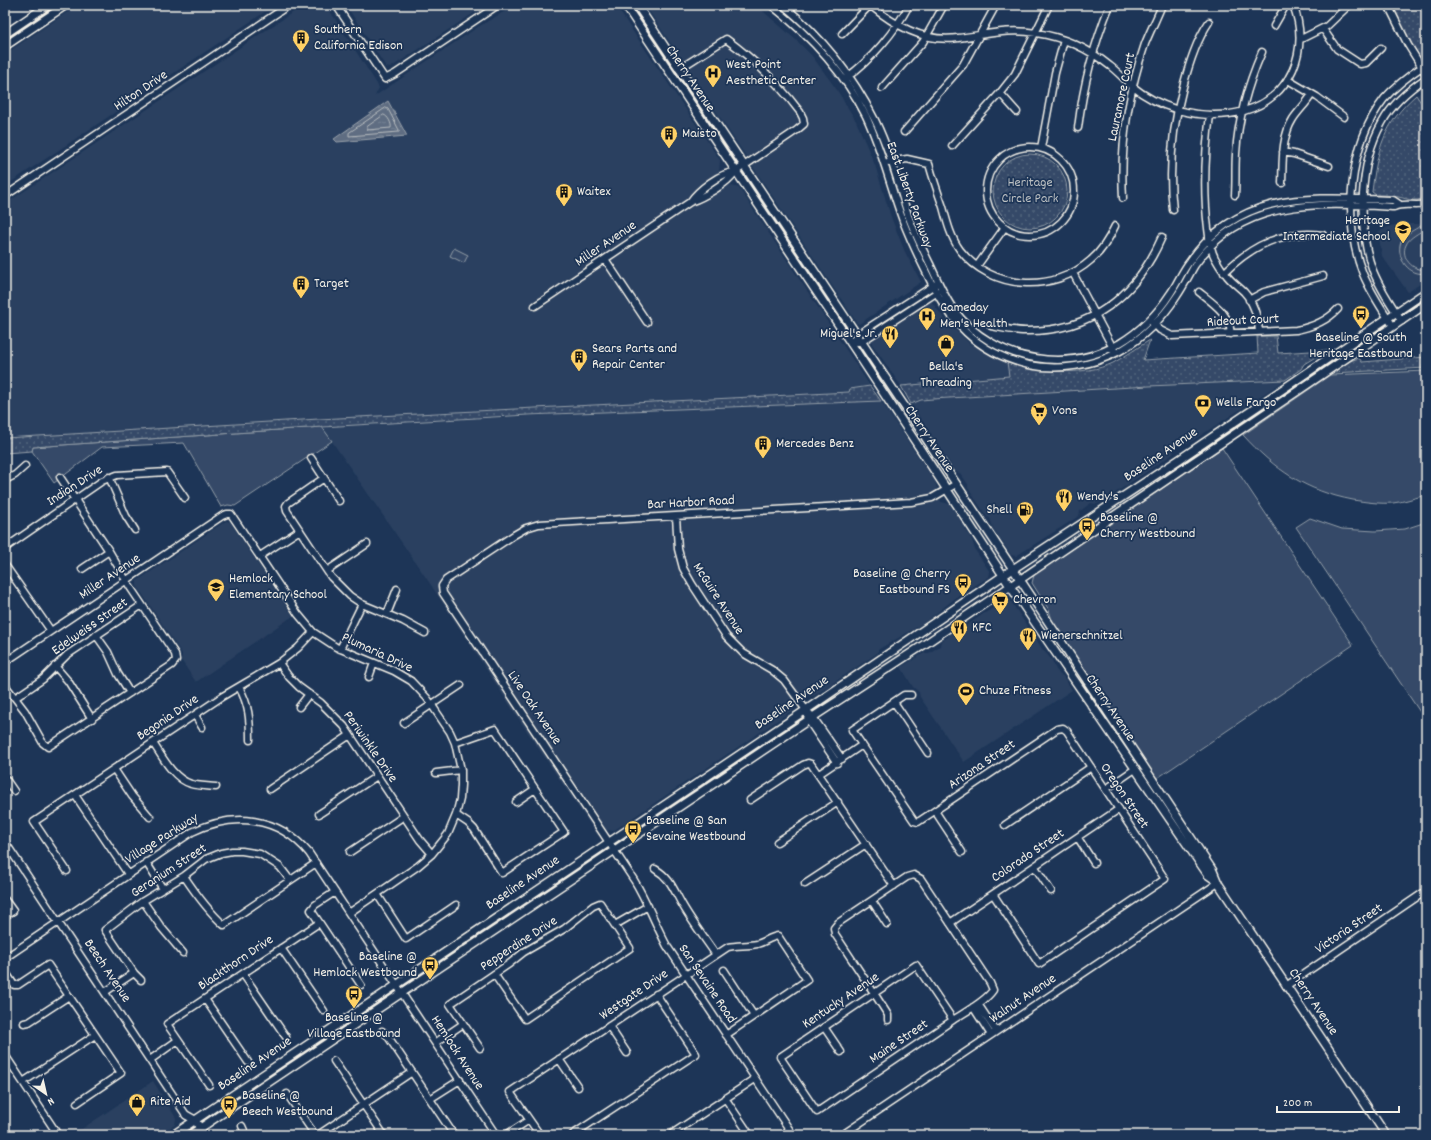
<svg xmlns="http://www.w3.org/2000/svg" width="1431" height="1140" viewBox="0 0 1431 1140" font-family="Dekko,sans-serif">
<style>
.built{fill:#2a4060}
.grass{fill:#354a67;stroke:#949ea8}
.park{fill:url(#park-dots);stroke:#949ea8}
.water{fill:url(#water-ripples);stroke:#9aa2ab}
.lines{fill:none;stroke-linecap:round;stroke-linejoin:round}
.shore{stroke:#b8bcbf;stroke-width:1}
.minor-casing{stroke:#f4f1e8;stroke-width:9}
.major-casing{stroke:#f4f1e8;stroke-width:10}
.minor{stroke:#1d3557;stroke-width:6}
.major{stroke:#1d3557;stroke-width:7}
.labels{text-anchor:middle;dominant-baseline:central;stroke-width:3.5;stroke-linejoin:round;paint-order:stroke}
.poi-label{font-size:14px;fill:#f4f1e8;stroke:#1d3557;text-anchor:start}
.street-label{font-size:14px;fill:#f4f1e8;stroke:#1d3557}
.park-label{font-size:14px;fill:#bbbfc1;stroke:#1d3557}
</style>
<defs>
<pattern id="park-dots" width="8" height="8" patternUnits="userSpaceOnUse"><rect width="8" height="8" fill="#354a67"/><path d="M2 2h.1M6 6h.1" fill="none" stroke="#53657d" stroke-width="1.8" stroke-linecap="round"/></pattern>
<pattern id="water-ripples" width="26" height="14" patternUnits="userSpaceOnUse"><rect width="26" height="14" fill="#5e6d82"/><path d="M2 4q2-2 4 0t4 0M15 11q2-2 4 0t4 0" fill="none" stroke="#768294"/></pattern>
</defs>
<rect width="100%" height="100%" fill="#1d3557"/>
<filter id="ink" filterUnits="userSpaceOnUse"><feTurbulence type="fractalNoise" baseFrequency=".025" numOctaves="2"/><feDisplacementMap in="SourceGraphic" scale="8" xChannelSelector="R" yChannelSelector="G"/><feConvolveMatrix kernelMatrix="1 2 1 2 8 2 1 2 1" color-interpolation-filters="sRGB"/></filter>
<g filter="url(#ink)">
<path class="built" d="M78,5h197l-270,181v-132z
M304,5h22l51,79 2,4 -4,8 103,-69 38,-22h99l105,155 -1,12 9,13 11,3 131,198 -20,3v3l-456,23 -389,23v-234z
M346,5h140l-96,63 -4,-1z
M645,5h111l40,35 16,16 25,34 19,31 19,44 16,52 14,35 16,30 -62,42 -2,-1z
M1426,89v20l-9,-14z
M1426,220v60l-18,12 -26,-36 -4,-24 12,-6 13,-2h16z
M931,301l15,20 24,23 37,18 2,14 -108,10 -29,-42v-4z
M1285,380l-96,63 -4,-1 -11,7 -1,5 -55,37 -19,12 -3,1 -5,-1 -11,8 -1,5 -63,40 -5,-1 -18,-27 -3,-10 -3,-1 -19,-29v-4l-8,-11 -4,-1 -5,-7 -40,-61 10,-4 12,-1 216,-13z
M881,401l54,81 6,20 9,2 22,36 3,10 15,22 -1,5 -31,19 -34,27 -45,26 -3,5 -62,42h-8l-11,7 -2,7 -180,121 -6,-1 -9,6 -72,-106 -95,-145 -109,-158 279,-15z
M226,521l4,1 63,94 -97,66 -15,-22 1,-6 -45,-68v-5z
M1004,600h6l17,26 7,13h2l6,10 10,11 3,8 5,7 3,1 9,14 -108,72 -44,-65 -1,-5 -6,-5 -12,-20 23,-14h5l11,-7 1,-5 7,-4 2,-4 14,-6 15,-10 4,-3 9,-5z
M153,1081l23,37 -1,7 -2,1 -15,9h-85z"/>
<path class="grass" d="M1426,223v5c-6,5 -17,9 -20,17 -6,12 7,27 20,24v4c-16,4 -31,-15 -25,-31 4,-9 17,-14 25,-19z
M454,248l14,7 -4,8 -14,-7z
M1426,371v124l-3,1c-10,2 -20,6 -30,7 -13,1 -27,-1 -40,-3 -47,-9 -78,-30 -110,-65l87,-60z
M322,427l10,14 -97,65 -7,-1 -7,2 -37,-64 -82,4 -48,36 -22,-32 1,-4z
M1222,448l131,197 -197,134 -102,-152 -5,-17 -17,-27 2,-8z
M1310,518l32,11 33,2 30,-2 21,-7v199l-130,-194z"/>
<path class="park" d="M1391,5h35v49l-6,4 -20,-34z
M1416,95l10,15v87c-11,7 -22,0 -34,-1 -5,-1 -11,-1 -16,-1l-4,-3c5,-42 12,-69 44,-97z
M993 191a37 37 0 1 1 74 0a37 37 0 1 1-74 0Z
M1257,336h19l2,17 49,-3 -23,14 -3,5 -16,11 -136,6 -216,13 -12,1 -10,4 -10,-18 108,-10 -2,-14c27,11 79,14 106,1 13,-7 25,-16 37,-23l-7,20 115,-7z
M1426,357v11l-94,5 18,-12 9,-3 3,4z
M870,386l11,15 -353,14 -206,12 -289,20 -1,4 -27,2v-15l314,-19 530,-27 1,-3z"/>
<path class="water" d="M388,101l19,35 -70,6 -3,-3z"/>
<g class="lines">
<path class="shore" d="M386,108l2,1 11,21v2l-50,4v-3z
M384,115c4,1 8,9 7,13l-24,2v-3z"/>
<g class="minor-casing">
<path id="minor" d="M336,5l49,74 10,-5 103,-69
M771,5c38,30 73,67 95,111 16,34 24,70 37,105 7,18 15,35 24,53 22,47 49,79 102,91 30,6 64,1 91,-14 23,-13 42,-32 57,-55 7,-10 12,-21 18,-31 47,-68 126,-62 199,-58 10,-5 21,0 32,-3
M783,5c38,31 70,71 92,115 15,31 23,63 33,95 6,17 14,33 22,49 7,15 14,32 24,46 19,25 51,44 81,48 30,5 59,0 85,-15 20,-12 37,-29 50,-49 7,-10 12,-23 20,-33 51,-73 126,-63 203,-61l6,4
M870,5c24,20 55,38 88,33 27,-3 51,-10 78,-5 27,4 53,16 74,33 8,6 15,14 22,20 13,11 30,19 46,24 22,6 44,7 66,1 47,-13 67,-62 49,-106
M1388,5l20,40 18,29
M1274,26l12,-21
M1323,29l14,20 23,15 6,-1 15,-15
M842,34l28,-29
M1301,39l26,-13 22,-21
M846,78c25,-18 49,-46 63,-73
M1288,80l29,17 27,20
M882,88l41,-46 21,-37
M1000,93l17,19
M1210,115c-5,38 -7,75 -2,113 1,10 2,21 7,30 3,5 6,11 10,15 5,8 13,13 19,19 10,11 14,26 15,40
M1078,128c5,-41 16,-84 32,-123
M904,132l59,-67 33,-60
M952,146l48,-53 15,-19 34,-69
M986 191a44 44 0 1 1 88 0a44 44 0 1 1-88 0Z
M1041,148l14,-75 9,-33
M1283,152l11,2 35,12
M889,162l18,-3 22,5c4,14 9,29 14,43 4,15 8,31 17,43 31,40 93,44 131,10 11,-9 18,-21 24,-34
M1282,183c1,-21 -1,-45 11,-64 6,-9 14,-16 19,-25
M1235,195c1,-14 0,-27 1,-41 2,-35 12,-70 26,-102
M5,196l284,-191
M1123,198c-3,-51 5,-104 22,-154 5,-13 12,-26 17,-39
M690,202c8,-12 31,-30 45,-30
M1173,210c-5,-43 -1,-81 10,-123 6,-23 13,-46 26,-65
M605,259l42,63
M977,266l28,-39
M1073,273l41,77
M1224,273c28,-28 59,-43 99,-38
M1199,292c15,12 30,21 32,42
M1249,300l15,-8 59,-16
M535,306l155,-104c14,-5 37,-18 45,-30l62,-42 7,-6 -1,-6 -3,-6c-21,-28 -45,-52 -74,-73l-47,30
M1402,321c-11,-16 -22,-33 -29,-50 -16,-43 -14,-108 9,-148 10,-19 26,-33 44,-45
M1152,322l8,8 12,6 124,-6c16,-3 31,-9 42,-21
M991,326c11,2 23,5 34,5 66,1 111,-35 137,-94
M1393,326c-11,-17 -22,-33 -30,-52 -21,-53 -14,-130 21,-175 12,-14 27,-25 42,-35
M857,342h4l78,-51
M851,344l6,-9 79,-51
M311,458l28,43
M109,477l17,39 9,14
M324,478l-36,25 -2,3 1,5 44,66 19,19 12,8 41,17 22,12
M5,480l10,-5 10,-9
M676,516l2,33 5,19 9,16 34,52 17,17 29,17 12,10 22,30 7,7 29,42
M5,548l97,-67 15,-6 50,-3 18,26
M260,556l40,-26
M5,565l46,66
M82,569l27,-18
M327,571l40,-27
M387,614l10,-25
M96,635l12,17 10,22 12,19
M340,649l22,-45
M5,662l217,-146 5,-2h4l67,100 15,18 23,15 58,24 17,10 16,17 23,34 5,11 6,27v15l-1,14 -4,16 -8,19 -16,20 -14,12 -69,47
M279,663l10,14 10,10 22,16 23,23 76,114 12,14
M55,666l13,15 24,38
M369,677l5,-14
M5,685l20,26 18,32 5,4 124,-82 4,-5 -1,-6 -45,-67 -21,-36 -49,-74
M239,687c10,18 11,32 11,53
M911,695h-7l-52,35 62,91 4,1 3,-2 136,-91 6,-1 4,3 98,148 -126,85 -46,-70
M15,698l28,-19 24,-24 75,-50
M894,702l34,51
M299,707l10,-13
M195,715l7,12
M807,715l1,5 29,43
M404,723l57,-38
M153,743c10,15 20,35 38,41 7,2 17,2 25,3
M455,743l40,-14 69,103 -62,41 -28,-44 -6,-6 -12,-8
M114,769l18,27 18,21
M436,773l25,-3
M819,774l43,-29
M5,778l9,13
M270,789l80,-54
M1106,789l29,-20
M75,795l53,79
M750,800l53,-35 5,-2 3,1 83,122
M516,802l19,-13
M935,811l27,41
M319,814l58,-38
M1005,825l86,-58
M1078,838l16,25
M5,842l181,273
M777,842l61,-40
M350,852l54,-36
M146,862l17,27
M1035,867l16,24
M655,869c16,9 19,22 28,37 10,17 22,33 33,49
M67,871l-33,-49 189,-126 56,-33 19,-15 15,-16
M184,876c12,18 24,35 40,49l92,-62
M805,884l61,-40
M335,892l-20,13 -4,5 50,75
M377,894l29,45 50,-34
M5,900l8,11 -8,5
M143,901l18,26 22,26
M872,901l15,23
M950,923l169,-114
M615,925l33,-19
M281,948l43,63
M5,958l187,-126c42,-20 86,-16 117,21l187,282
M724,970l30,46
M5,971l9,14h4l30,-20 73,108 -44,30
M243,974l43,63
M141,980l-7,-7 -29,-43 38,-29 41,-25 22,-17 15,-6 11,-2h10l18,3 20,13 10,13
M1286,986l140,-95
M105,992l29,-19
M205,999l43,63
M978,1004l18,27
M973,1007l18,28
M888,1020v-5l-14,-22 -39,-59 -1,-6 4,-5 69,-46 7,-2 7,4 69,104 3,7c-8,12 -28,22 -40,30l-136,92 -37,-55 136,-92 37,55
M24,1023l5,-1 40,-26
M609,1026l18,27
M824,1027l17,25
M382,1031l5,4 67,100
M435,1043l28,-19
M480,1048l-30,-44 59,-40 15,-12 40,-23 29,-23 7,-3 30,45 -105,71 -31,-45
M5,1055l53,80
M559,1059l19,28
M150,1060l28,-20
M334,1061l50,74
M23,1082l72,-47
M209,1085l-42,-61 152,-101
M287,1094l28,41
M725,1098l25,37
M430,1099l30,-19
M242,1126l4,9
M318,1135l94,-63
M506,1135l23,-15
M540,1135l-30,-43 218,-145c9,-2 19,-1 29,-3 8,-2 13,-7 21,-8l29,44 -81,55
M572,1135l124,-81 -40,-60
M670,1135l85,-56
M793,1135l-126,-189c-12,-22 -20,-45 -33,-66l-191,-287 -1,-7 4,-6 68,-45 12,-7 13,-4 372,-22 21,-4 24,-14
M842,1135l376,-252"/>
</g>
<g class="major-casing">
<path id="major" d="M625,5l231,346 154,235 198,289 10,7
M637,5l402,603 174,263 5,12 168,252
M5,34l43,-29
M5,46l61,-41
M186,1115l9,5 9,15
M173,1135l627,-421 213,-145 167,-110 246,-167
M190,1135l623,-418 115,-75 498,-338"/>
</g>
<use href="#minor" class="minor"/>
<use href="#major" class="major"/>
</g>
</g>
<defs>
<g id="building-pin" transform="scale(0.9)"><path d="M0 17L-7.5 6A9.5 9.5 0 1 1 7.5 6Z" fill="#ffd166" stroke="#1d3557"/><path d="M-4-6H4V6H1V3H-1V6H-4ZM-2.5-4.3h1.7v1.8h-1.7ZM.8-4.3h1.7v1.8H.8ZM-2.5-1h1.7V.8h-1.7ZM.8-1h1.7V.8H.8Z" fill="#111"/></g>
<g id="hospital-pin" transform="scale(0.9)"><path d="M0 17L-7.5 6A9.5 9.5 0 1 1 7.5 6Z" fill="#ffd166" stroke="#1d3557"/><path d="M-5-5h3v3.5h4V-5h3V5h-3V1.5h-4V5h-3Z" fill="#111"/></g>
<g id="school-pin" transform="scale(0.9)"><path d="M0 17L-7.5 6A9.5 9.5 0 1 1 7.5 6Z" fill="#ffd166" stroke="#1d3557"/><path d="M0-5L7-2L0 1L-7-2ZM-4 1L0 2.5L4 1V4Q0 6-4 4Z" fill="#111"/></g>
<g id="bus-pin" transform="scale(0.9)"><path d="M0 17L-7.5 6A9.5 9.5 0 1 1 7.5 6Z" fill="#ffd166" stroke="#1d3557"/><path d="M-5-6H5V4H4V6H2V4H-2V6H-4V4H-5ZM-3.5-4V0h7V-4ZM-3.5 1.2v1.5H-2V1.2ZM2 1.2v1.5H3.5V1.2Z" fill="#111"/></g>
<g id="restaurant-pin" transform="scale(0.9)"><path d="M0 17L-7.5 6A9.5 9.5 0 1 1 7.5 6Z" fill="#ffd166" stroke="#1d3557"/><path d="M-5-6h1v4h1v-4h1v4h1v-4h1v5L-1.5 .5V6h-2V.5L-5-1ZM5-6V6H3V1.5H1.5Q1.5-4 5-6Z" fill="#111"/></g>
<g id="shop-pin" transform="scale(0.9)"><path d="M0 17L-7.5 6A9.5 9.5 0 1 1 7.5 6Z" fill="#ffd166" stroke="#1d3557"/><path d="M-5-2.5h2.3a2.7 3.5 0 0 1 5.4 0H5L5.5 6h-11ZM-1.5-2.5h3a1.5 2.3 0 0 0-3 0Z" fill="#111"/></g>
<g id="bank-pin" transform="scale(0.9)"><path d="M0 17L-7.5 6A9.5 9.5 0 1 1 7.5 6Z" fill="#ffd166" stroke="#1d3557"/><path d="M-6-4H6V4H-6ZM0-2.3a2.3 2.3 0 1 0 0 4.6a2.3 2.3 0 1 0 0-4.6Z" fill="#111"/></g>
<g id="supermarket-pin" transform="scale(0.9)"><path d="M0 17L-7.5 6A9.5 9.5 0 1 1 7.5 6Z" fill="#ffd166" stroke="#1d3557"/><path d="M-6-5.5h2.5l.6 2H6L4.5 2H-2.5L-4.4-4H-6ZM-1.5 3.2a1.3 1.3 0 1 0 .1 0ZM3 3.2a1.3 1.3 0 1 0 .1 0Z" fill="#111"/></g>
<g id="fuel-pin" transform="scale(0.9)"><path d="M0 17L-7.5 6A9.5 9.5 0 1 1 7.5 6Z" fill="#ffd166" stroke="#1d3557"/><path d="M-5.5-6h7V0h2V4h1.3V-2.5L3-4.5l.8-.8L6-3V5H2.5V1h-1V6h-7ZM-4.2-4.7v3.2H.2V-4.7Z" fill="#111"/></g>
<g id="stadium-pin" transform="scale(0.9)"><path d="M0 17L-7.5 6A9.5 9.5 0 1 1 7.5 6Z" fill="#ffd166" stroke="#1d3557"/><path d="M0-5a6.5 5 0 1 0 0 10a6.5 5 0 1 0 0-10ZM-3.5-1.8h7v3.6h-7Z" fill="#111"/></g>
</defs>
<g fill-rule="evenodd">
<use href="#building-pin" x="301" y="38"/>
<use href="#hospital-pin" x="713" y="73"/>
<use href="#building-pin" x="669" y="134"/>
<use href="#building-pin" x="564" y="192"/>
<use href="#school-pin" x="1403" y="229"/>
<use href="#building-pin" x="301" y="284"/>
<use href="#bus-pin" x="1361" y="314"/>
<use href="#hospital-pin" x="927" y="316"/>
<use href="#restaurant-pin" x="890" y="334"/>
<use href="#shop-pin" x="946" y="343"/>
<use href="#building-pin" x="579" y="357"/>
<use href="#bank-pin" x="1203" y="403"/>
<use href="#supermarket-pin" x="1039" y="411"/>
<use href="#building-pin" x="763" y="444"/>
<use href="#restaurant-pin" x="1064" y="497"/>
<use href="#fuel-pin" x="1025" y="510"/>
<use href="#bus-pin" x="1087" y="526"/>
<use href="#bus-pin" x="963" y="582"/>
<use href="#school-pin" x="216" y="587"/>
<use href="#supermarket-pin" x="1000" y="600"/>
<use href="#restaurant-pin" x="959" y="628"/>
<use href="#restaurant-pin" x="1028" y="636"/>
<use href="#stadium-pin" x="966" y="691"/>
<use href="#bus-pin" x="633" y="829"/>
<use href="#bus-pin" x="430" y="965"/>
<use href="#bus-pin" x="354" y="994"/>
<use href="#shop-pin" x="137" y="1102"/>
<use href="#bus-pin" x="229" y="1104"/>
</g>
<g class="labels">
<g class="poi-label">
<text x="314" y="30">Southern<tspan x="314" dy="16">California Edison</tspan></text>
<text x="726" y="65">West Point<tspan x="726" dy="16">Aesthetic Center</tspan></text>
<text x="682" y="134">Maisto</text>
<text x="577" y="192">Waitex</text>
<text x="1390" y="221" text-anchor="end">Heritage<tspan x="1390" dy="16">Intermediate School</tspan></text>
<text x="314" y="284">Target</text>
<text x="940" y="308">Gameday<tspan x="940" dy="16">Men's Health</tspan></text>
<text x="877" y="334" text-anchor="end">Miguel's Jr.</text>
<text x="1361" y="338" text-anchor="middle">Baseline @ South<tspan x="1361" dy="16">Heritage Eastbound</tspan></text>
<text x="592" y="349">Sears Parts and<tspan x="592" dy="16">Repair Center</tspan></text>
<text x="946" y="367" text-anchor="middle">Bella's<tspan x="946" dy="16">Threading</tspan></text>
<text x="1216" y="403">Wells Fargo</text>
<text x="1052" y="411">Vons</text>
<text x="776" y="444">Mercedes Benz</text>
<text x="1077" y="497">Wendy's</text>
<text x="1012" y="510" text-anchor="end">Shell</text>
<text x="1100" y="518">Baseline @<tspan x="1100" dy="16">Cherry Westbound</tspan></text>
<text x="950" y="574" text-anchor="end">Baseline @ Cherry<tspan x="950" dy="16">Eastbound FS</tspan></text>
<text x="229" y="579">Hemlock<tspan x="229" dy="16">Elementary School</tspan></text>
<text x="1013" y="600">Chevron</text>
<text x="972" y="628">KFC</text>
<text x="1041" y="636">Wienerschnitzel</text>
<text x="979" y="691">Chuze Fitness</text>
<text x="646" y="821">Baseline @ San<tspan x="646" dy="16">Sevaine Westbound</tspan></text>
<text x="417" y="957" text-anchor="end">Baseline @<tspan x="417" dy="16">Hemlock Westbound</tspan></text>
<text x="354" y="1018" text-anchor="middle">Baseline @<tspan x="354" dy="16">Village Eastbound</tspan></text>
<text x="242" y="1096">Baseline @<tspan x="242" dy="16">Beech Westbound</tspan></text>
<text x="150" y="1102">Rite Aid</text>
</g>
<g class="street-label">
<text transform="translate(690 79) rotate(56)">Cherry Avenue</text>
<text transform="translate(141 91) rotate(-34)">Hilton Drive</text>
<text transform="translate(1122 97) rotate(-78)">Lauramore Court</text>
<text transform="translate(909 195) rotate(70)">East Liberty Parkway</text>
<text transform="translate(606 244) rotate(-34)">Miller Avenue</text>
<text transform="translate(1243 321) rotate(-3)">Rideout Court</text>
<text transform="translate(929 439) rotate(56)">Cherry Avenue</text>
<text transform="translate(1161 455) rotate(-34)">Baseline Avenue</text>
<text transform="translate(75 486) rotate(-33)">Indian Drive</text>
<text transform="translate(691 503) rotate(-3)">Bar Harbor Road</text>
<text transform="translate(110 577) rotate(-34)">Miller Avenue</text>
<text transform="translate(718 599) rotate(57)">McGuire Avenue</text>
<text transform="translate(90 627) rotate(-35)">Edelweiss Street</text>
<text transform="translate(377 653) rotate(25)">Plumaria Drive</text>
<text transform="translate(792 703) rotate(-34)">Baseline Avenue</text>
<text transform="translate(534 708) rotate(56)">Live Oak Avenue</text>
<text transform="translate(1110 708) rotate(56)">Cherry Avenue</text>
<text transform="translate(168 718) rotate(-34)">Begonia Drive</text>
<text transform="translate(370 747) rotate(55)">Periwinkle Drive</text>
<text transform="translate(982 765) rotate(-34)">Arizona Street</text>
<text transform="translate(1124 796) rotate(56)">Oregon Street</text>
<text transform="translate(162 839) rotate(-32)">Village Parkway</text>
<text transform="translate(1028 856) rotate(-34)">Colorado Street</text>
<text transform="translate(169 871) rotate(-33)">Geranium Street</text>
<text transform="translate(523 883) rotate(-34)">Baseline Avenue</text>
<text transform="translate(1349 929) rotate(-34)">Victoria Street</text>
<text transform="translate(519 944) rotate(-33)">Pepperdine Drive</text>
<text transform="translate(236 963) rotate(-34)">Blackthorn Drive</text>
<text transform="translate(107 971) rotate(56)">Beech Avenue</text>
<text transform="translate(707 984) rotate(56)">San Sevaine Road</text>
<text transform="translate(634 995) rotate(-34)">Westgate Drive</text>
<text transform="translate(1023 999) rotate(-34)">Walnut Avenue</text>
<text transform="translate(841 1001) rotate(-34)">Kentucky Avenue</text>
<text transform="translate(1313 1002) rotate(56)">Cherry Avenue</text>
<text transform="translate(899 1042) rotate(-34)">Maine Street</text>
<text transform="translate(457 1053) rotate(57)">Hemlock Avenue</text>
<text transform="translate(255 1064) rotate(-34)">Baseline Avenue</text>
</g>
<g class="park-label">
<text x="1030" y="183">Heritage<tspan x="1030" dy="16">Circle Park</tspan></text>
</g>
</g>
<rect width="1431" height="1140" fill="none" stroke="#1d3557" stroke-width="20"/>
<rect x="10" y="10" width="1411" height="1120" fill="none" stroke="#f4f1e8" stroke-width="1.5" filter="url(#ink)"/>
<g transform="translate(46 1094) rotate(146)" stroke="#1d3557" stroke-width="3" paint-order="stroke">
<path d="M0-3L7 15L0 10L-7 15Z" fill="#f4f1e8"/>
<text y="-6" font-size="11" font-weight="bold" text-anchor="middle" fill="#f4f1e8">N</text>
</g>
<path d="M1277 1106v6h122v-6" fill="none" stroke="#f4f1e8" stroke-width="2"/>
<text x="1283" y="1106" font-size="12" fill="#f4f1e8" stroke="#1d3557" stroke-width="3" paint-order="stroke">200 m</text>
</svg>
